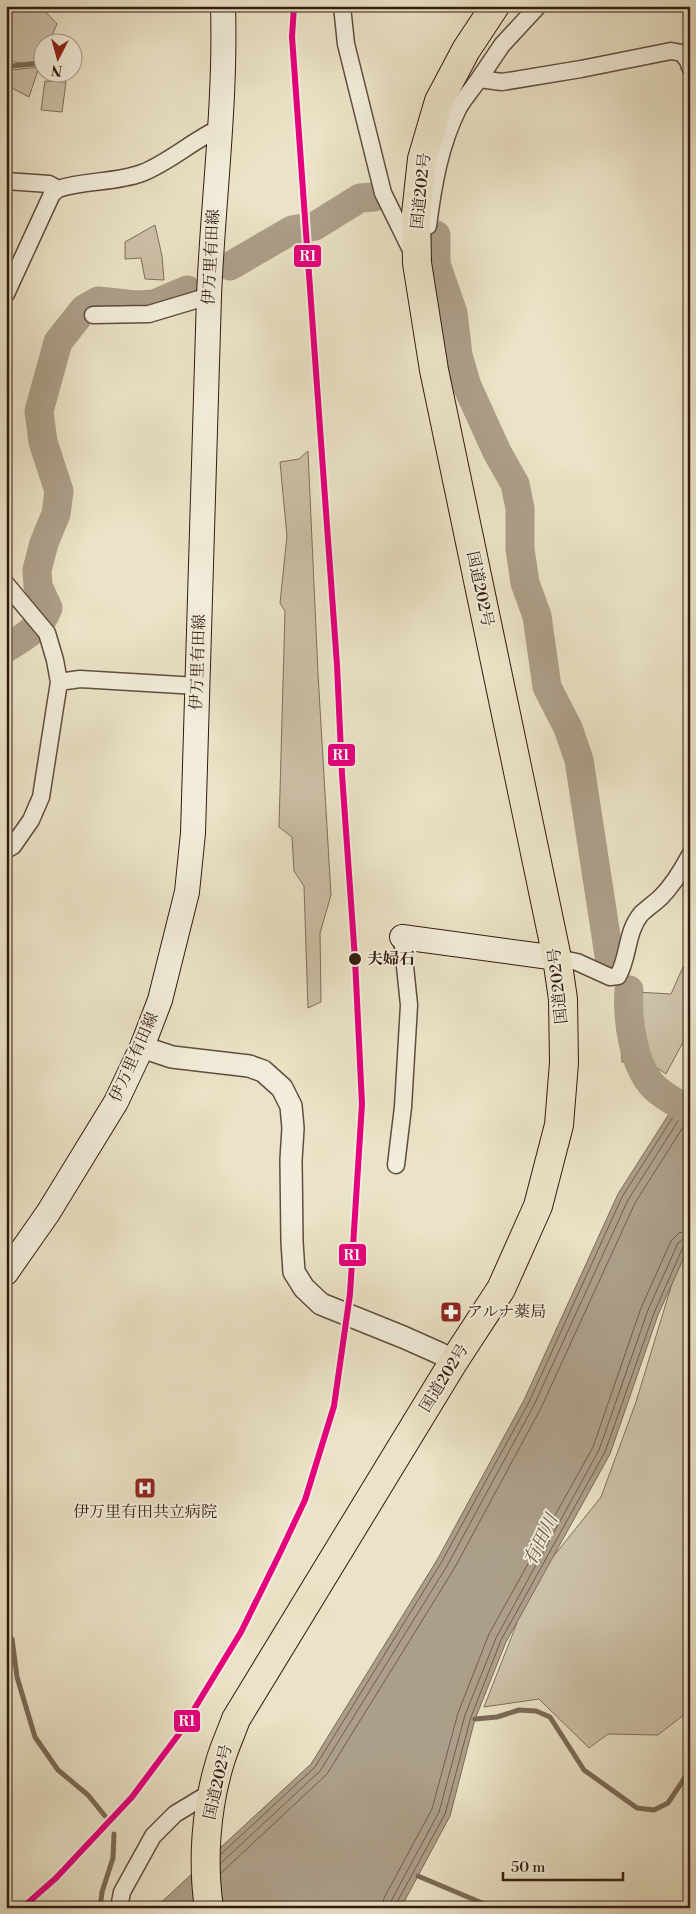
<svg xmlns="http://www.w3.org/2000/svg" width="696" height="1914" viewBox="0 0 696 1914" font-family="'Libre Bodoni','Noto Serif JP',serif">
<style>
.green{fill:#ccc1a8;stroke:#7f6e5c}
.water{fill:#ac9f89;stroke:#7b6a59}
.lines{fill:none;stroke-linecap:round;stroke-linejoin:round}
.shore{stroke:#6f5d4c;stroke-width:1}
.stream{stroke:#7b6a59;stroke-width:5}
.river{stroke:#ac9f89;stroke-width:29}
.minor-casing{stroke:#604d3e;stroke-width:19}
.tertiary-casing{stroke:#604d3e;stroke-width:24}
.secondary-casing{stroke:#321b10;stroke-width:26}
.trunk-casing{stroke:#321b10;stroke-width:30}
.minor{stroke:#f2eddb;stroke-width:16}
.tertiary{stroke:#f2eddb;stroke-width:21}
.secondary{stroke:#f2eddb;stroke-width:24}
.trunk{stroke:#ebe3c7;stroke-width:28}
.rail-1-casing{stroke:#f2eddb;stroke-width:10}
.rail-1{stroke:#e5007d;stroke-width:6}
.stop-dot{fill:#321b10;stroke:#f2eddb;stroke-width:2}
.labels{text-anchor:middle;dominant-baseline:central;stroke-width:4;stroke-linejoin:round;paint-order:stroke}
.street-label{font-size:16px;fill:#321b10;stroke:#f2eddb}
.stop-label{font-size:16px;font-weight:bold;fill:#321b10;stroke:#f2eddb;text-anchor:start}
.poi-label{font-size:16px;fill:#321b10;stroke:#f2eddb;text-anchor:start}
.water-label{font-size:18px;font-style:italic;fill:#635040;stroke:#f2eddb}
.line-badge{stroke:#f2eddb;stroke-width:2}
.badge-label{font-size:14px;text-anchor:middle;font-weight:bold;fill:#fff}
</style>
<rect width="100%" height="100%" fill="#ebe3c7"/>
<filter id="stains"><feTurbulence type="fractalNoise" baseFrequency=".004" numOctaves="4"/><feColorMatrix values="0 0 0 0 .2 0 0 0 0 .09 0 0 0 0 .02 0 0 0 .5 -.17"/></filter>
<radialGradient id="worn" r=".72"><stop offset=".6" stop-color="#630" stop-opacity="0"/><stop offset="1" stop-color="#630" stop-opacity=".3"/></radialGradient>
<path class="green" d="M6,6h34l17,18 -8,18h-7l-1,19 -21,2 -14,-3z
M39,67l-10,30 -19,-10 1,-17z
M45,81l21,1 -4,30 -21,-2z
M155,225l7,31 2,24 -19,-1 -4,-21 -16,1v-17z
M308,451l10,223 13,221 -11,38 1,69 -13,6 -4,-122 -10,-15 -2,-34 -13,-10 6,-216 -5,-8 7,-67 -7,-74 19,-3z
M683,967l7,2v60l-24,45 -16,-11 -28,-1 -4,-58 18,-12 35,2z
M690,1224v486l-32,25 -50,-1 -19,14 -50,-49 -55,8 49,-125 68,-85 35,-95z"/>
<path class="water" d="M690,1081v163l-32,71 -48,139 -104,188 -31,77 -25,97 -46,86 -5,6h-244l156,-144 126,-204 87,-160 94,-206z"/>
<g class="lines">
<path class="shore" d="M221,1854l94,-87 126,-204 88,-161 93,-205 68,-107
M221,1863l99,-92 127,-205 87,-161 94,-205 62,-98
M221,1873l106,-99 127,-205 87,-161 94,-205 55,-87
M382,1908l2,-10 48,-89 26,-96 31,-79 104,-187 48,-139 30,-67 8,-8 11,-3
M389,1908l2,-7 48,-89 26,-97 31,-77 103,-188 49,-140 30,-67 5,-4 7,-1
M396,1908v-4l49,-90 26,-97 30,-77 104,-188 49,-139 29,-66 7,-3"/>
<path class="stream" d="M6,65l6,1 22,-2
M6,1635l6,4 5,38 18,60 23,33 30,25 17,21
M475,1719l22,-2 22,-7 17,1 14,6 34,53 53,38 17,2 14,-7 22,-33
M418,1876l76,32
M100,1908l2,-16 11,-34 1,-24"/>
<path class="river" d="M436,235v29l17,49 5,42 9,31 30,66 18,32 5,24v41l5,34 12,33 10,71 21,41 11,32 31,202
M230,266l62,-36 23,-4 45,-28 14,-1
M6,648c17,-10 35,-20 42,-40l-10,-22 -1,-16 7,-27 12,-29 3,-23 -16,-49 -4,-31 19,-69 26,-33 14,-8 38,4 18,-1 33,-14
M629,990c-2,29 4,76 25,97 10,10 25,17 36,24"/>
<g class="minor-casing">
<path id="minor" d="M342,6l4,38 37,149 29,59
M479,79l23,-34 36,-39
M6,181l43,3 9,5
M428,226c5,-40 12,-82 31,-119 6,-10 14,-19 20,-28l23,3 79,-13 90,-18 11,2 6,8 2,6
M6,294l46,-100 6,-5c27,-9 57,-6 84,-16 28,-11 51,-33 78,-45
M93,315l56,-1 60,-18
M6,584l41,49 8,27 4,22 -18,115 -10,23 -18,26 -7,4
M59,682l21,-3 117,7
M557,958l20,4 33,15 8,-1c11,-19 8,-44 23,-62 6,-6 14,-11 20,-17 12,-12 21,-27 29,-42
M396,1165l7,-58 6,-102 -7,-68
M119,1908l3,-16 31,-56 22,-22 38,-23"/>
</g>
<g class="tertiary-casing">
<path id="tertiary" d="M142,1047l30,10 77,9 14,5 19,17 9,18 2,22 -2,32 1,82 2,30 10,16 17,16 82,33 36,16 15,8"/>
</g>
<g class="secondary-casing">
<path id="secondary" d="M402,937l155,21
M6,1273l42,-60 68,-111 26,-55 18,-47 27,-108 6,-59 16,-537c4,-96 17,-193 14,-290"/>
</g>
<g class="trunk-casing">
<path id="trunk" d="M209,1908c-7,-47 -3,-100 11,-146 4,-14 11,-29 16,-43l218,-358 47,-72 37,-83 21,-81 5,-62 -1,-64 -6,-41 -123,-588 -17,-107 -1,-49 6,-55 17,-58 27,-51 29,-44"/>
</g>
<use href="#minor" class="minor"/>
<use href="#tertiary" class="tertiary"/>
<use href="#secondary" class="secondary"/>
<use href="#trunk" class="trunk"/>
<g class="rail-1-casing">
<path id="rail-1" d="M22,1908l34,-30 76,-81 47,-63 62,-102 39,-79 25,-53 29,-94 16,-112 12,-190 -7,-145 -13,-185 -5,-109 -45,-628 2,-31"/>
</g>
<use href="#rail-1" class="rail-1"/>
</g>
<defs>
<g id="pharmacy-square" transform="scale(1.125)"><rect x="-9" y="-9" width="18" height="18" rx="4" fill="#8f2418" stroke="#f2eddb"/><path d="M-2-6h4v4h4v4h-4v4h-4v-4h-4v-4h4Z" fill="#fff"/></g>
<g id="hospital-square" transform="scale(1.125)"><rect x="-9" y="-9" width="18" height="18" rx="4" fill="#8f2418" stroke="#f2eddb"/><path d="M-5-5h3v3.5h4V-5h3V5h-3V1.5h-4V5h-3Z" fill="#fff"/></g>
</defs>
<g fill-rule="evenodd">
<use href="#pharmacy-square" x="451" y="1312"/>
<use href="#hospital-square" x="145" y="1488"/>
</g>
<circle class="stop-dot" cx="355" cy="959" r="7"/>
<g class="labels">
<g class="street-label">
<text transform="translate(421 191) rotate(-84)">国道202号</text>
<text transform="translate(211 257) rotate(-87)">伊万里有田線</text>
<text transform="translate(480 589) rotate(78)">国道202号</text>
<text transform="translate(198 662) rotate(-88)">伊万里有田線</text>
<text transform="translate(558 986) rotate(-96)">国道202号</text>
<text transform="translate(134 1057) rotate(-66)">伊万里有田線</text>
<text transform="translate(444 1378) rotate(-58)">国道202号</text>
<text transform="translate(218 1782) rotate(-77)">国道202号</text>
</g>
<g class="stop-label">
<text x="367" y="959">夫婦石</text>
</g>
<g class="poi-label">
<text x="467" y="1312">アルナ薬局</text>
<text x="145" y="1512" text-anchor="middle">伊万里有田共立病院</text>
</g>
<g class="water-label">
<text transform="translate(541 1540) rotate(-64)">有田川</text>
</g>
</g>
<g class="line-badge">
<rect x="293" y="244" width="29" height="24" rx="5" fill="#e5007d"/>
<rect x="327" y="743" width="29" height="24" rx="5" fill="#e5007d"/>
<rect x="338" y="1243" width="29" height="24" rx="5" fill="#e5007d"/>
<rect x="173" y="1709" width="28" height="24" rx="5" fill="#e5007d"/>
</g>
<g class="badge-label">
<text x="308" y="261">R1</text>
<text x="341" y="760">R1</text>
<text x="352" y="1260">R1</text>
<text x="187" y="1726">R1</text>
</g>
<rect width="696" height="1914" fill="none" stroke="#ebe3c7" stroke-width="25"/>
<rect x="8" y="8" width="681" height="1899" fill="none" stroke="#321b10" stroke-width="2.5"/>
<rect x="12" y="12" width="671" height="1889" fill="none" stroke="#321b10"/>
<g transform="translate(58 58) rotate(186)"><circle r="24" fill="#f2eddb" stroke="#a5998a"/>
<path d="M0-4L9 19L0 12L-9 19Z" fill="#8f2418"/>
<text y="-8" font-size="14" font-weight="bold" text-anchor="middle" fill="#321b10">N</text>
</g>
<path d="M503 1872v8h120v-8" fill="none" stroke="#321b10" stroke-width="2.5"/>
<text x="511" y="1872" font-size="15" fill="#321b10" stroke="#f2eddb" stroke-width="4" paint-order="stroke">50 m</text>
<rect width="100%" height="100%" filter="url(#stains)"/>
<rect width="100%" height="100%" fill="url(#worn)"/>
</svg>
